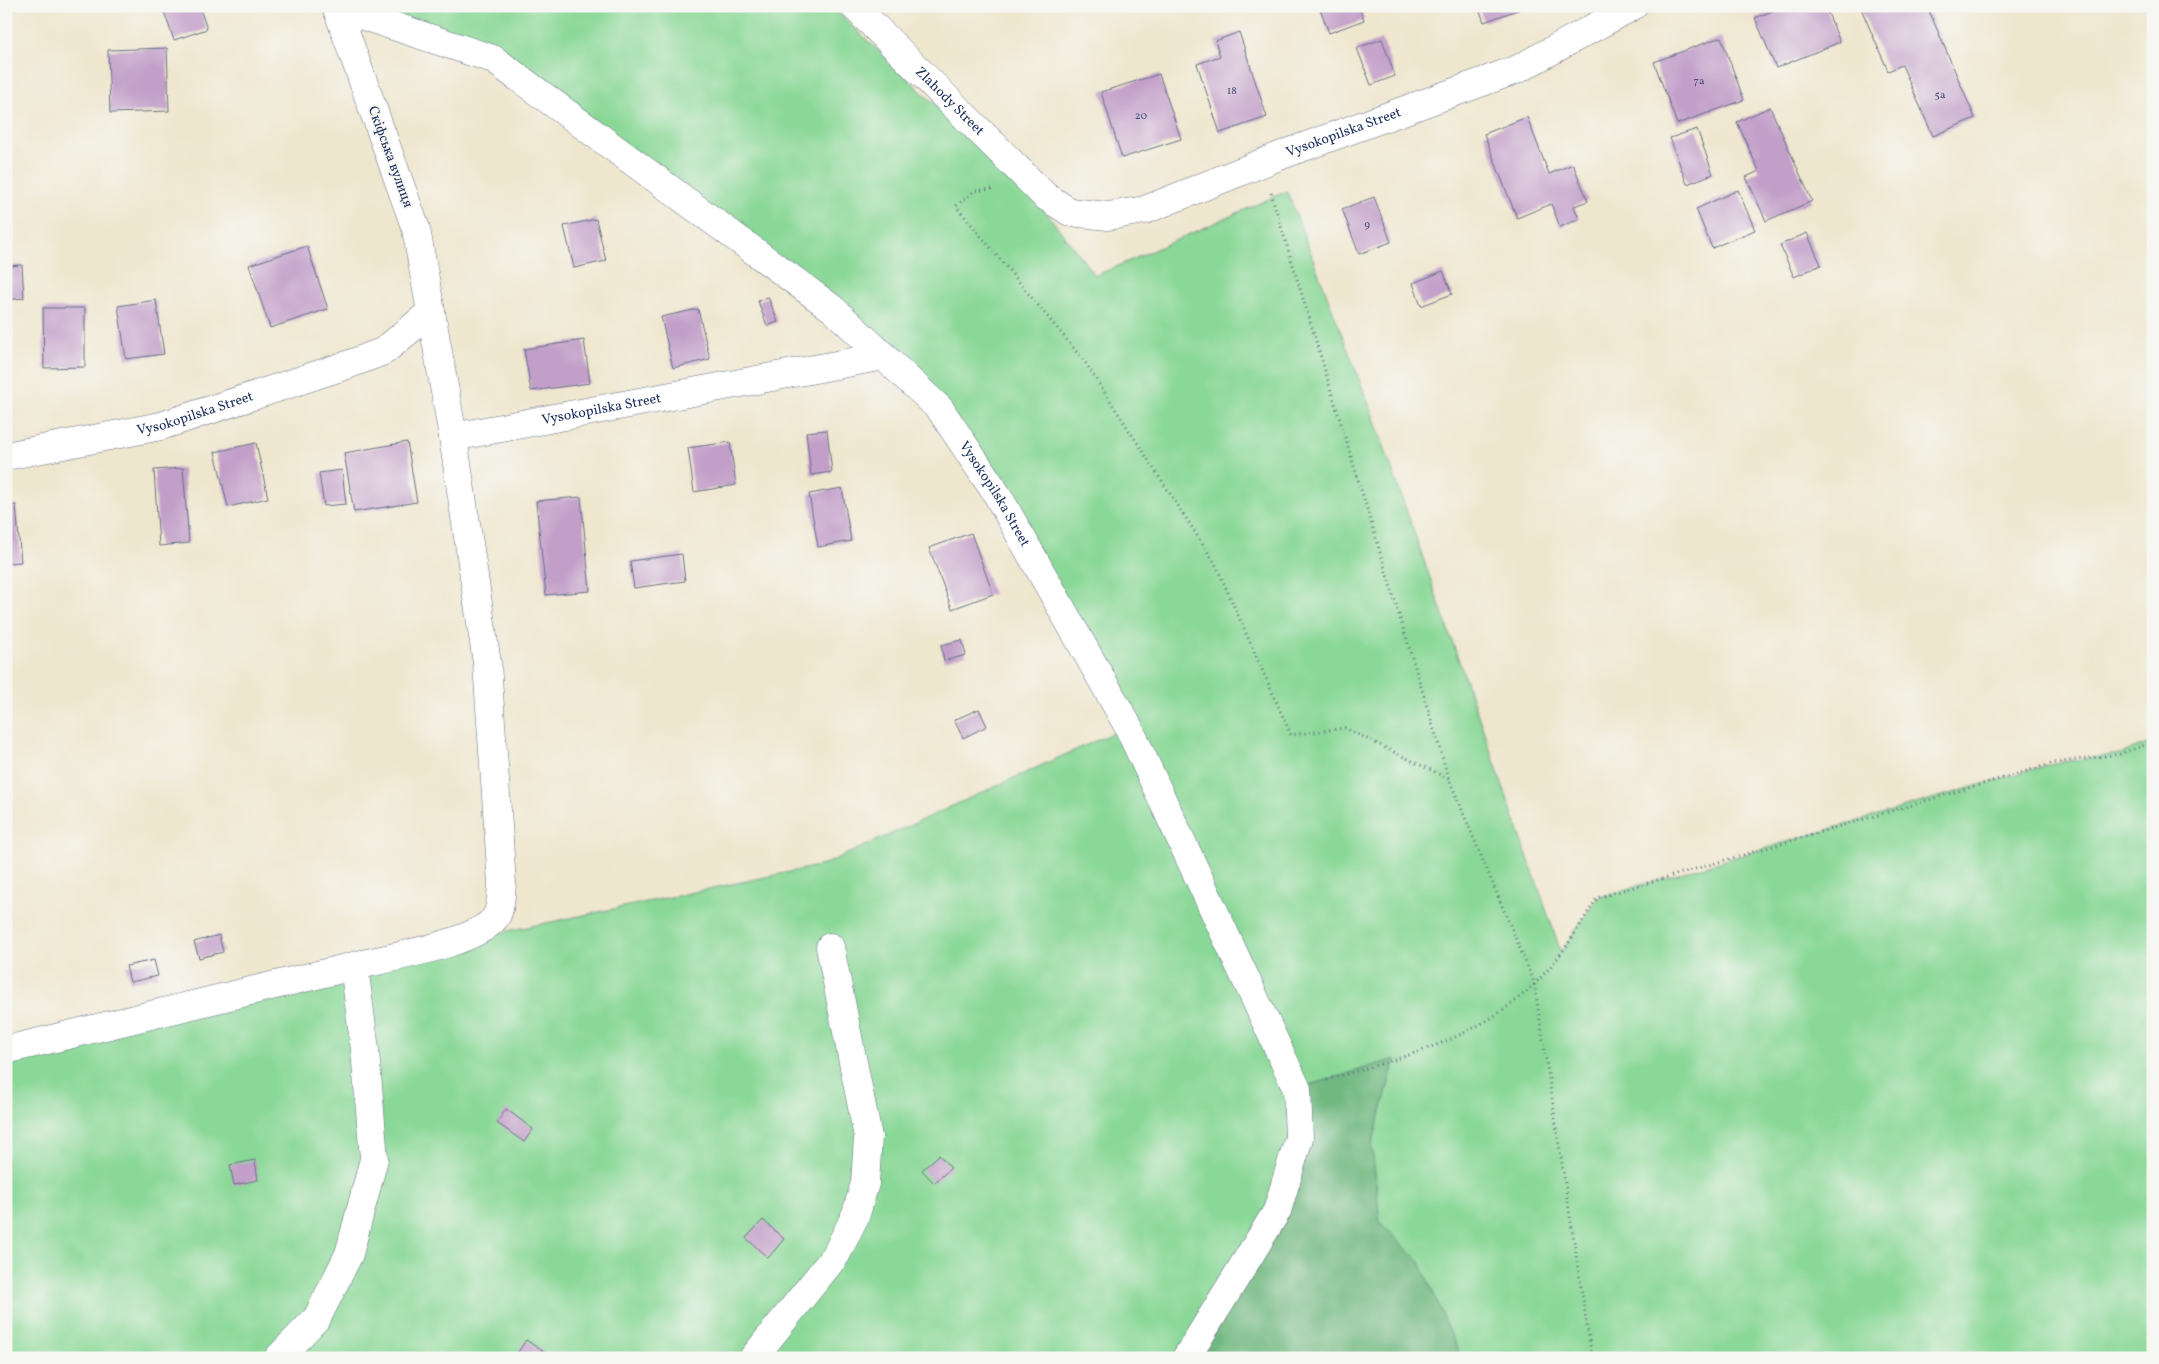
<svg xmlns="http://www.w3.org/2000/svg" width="2159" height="1364" viewBox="0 0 2159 1364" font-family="Vollkorn,serif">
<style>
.green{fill:#8ad897;stroke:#52847a}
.forest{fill:#6fb880;stroke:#45746f}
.building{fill:#c29fc9}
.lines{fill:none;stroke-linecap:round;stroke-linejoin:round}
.minor-casing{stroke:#656f85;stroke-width:29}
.path{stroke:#656f85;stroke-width:3;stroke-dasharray:1 4;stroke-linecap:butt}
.minor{stroke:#fff;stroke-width:28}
.labels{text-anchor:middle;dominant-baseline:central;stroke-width:4;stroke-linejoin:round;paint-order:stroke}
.number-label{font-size:11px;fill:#454b79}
.street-label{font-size:14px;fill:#1b2f5e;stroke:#f6f6f2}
</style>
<rect width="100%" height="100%" fill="#f6f6f2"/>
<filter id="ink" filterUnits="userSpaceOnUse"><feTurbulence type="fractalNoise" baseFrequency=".02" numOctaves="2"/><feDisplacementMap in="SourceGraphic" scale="10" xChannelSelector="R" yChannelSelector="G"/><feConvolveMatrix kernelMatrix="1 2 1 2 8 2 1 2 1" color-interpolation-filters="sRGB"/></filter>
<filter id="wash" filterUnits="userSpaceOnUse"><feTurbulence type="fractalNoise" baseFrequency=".0096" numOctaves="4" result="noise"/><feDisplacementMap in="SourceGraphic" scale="20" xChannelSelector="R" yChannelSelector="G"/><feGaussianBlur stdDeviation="1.12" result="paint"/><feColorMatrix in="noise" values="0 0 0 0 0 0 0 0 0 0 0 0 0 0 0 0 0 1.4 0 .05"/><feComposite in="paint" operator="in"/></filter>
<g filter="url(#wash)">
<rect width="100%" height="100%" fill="#efe6ce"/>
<path class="green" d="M336,6h495l208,197 56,73 192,-85 87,227 187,534 36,-54 457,-135 66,-9 33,-12v616h-692l-41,-96 -40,-39 -8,-78 23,-85 -118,151 -91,147h-1180v-308l445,-107 372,-78 305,-139 -188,-317 -447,-350z"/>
<path class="forest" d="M1395,1059l-23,86 8,77 40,40 41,96h-275l91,-147 20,-122z"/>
<g id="blocks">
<path class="building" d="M162,6h37l8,23 -33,11z
M1319,6h40l5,14 -35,13z
M1478,6h41l1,3 -36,13z
M1784,6h41l15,36 -64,26 -21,-50z
M1860,6h67l48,112 -42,18 -31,-71 -14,6z
M1239,32l28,85 -47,16 -23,-69 23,-8 -5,-15z
M1721,37l23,63 -67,24 -23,-62z
M1382,39l13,37 -24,9 -14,-37z
M167,48l2,63 -59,2 -2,-63z
M1159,74l22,65 -59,19 -21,-66z
M1770,107l42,94 -46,20 -20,-44 13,-6 -22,-49z
M1527,117l22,57 24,-10 15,37 -14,5 5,13 -19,8 -9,-23 -34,14 -33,-84z
M1697,129l16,45 -26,10 -17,-46z
M1738,190l17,40 -43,18 -16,-39z
M1374,197l17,45 -32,12 -17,-45z
M596,219l10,42 -32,7 -10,-42z
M1807,233l14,32 -27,12 -14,-32z
M307,246l21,63 -58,19 -21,-63z
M22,265l2,33 -18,2v-34z
M1443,271l9,23 -31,12 -8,-23z
M768,297l10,25 -11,4 -9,-25z
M156,300l8,54 -38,5 -8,-53z
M43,308h42v59l-41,1z
M698,309l12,50 -37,9 -12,-51z
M584,340l6,43 -59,8 -7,-42z
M827,430l5,42 -21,3 -5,-43z
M407,442l10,60 -63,10 -10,-59z
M730,442l6,43 -42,7 -6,-44z
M256,443l12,55 -40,9 -13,-55z
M183,468l6,75 -30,3 -5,-76z
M342,470l4,34 -22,2 -5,-33z
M842,488l9,53 -33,6 -9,-53z
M581,497l9,94 -44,4 -10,-94z
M16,505l5,57 -15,1v-57z
M971,533l22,61 -41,15 -23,-61z
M682,554l3,27 -51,7 -4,-27z
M962,640l4,15 -22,6 -3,-16z
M979,709l8,17 -24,12 -9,-18z
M219,935l4,17 -24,6 -5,-16z
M154,960l4,16 -28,6 -4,-16z
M506,1109l27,20 -9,13 -27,-19z
M939,1155l12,13 -17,15 -12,-13z
M255,1160l3,20 -24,5 -4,-20z
M763,1220l21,19 -16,19 -22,-20z
M526,1340l21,14 -2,4h-31z"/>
</g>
</g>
<g filter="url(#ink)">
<use href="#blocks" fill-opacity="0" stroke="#656f85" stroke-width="1"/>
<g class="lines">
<g class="minor-casing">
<g id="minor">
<path id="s1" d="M854,6l191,190 25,16 38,4 37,-6 142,-57 231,-84 115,-63"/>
<path id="s2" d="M336,7l157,52 340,250 107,100 58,87 130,230 169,363 2,49 -22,73 -91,147"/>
<path id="s3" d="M453,437l431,-81"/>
<path id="s4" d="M6,456l155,-30 189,-62 34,-13 47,-39"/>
<path d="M6,1050l348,-84"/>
<path d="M278,1358l39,-40 32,-64 25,-95 -9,-109 -11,-84c32,-8 128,-23 143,-51 4,-8 4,-22 5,-31l-15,-221 -34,-226 -22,-125 -15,-83 -80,-223"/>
<path d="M753,1358l83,-103 20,-41 9,-31 3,-46 -38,-190"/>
</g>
</g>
<path class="path" d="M992,189l-18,2 -18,15 129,156 130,201 76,172 54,-7 104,51
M1271,193l178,586 85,203 58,376
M1327,1080c92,-28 174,-45 235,-128 13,-17 23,-36 35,-54l457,-135 66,-9 33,-12"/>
<use href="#minor" class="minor"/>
</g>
</g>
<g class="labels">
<g class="number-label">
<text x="1699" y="81">7а</text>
<text x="1232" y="91">18</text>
<text x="1940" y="95">5а</text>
<text x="1141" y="116">20</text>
<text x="1367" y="225">9</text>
</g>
<g class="street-label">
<text stroke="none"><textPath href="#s1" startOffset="135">Zlahody Street</textPath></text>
<text stroke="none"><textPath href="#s1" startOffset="588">Vysokopilska Street</textPath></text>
<text transform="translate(390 157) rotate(70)">Скіфська вулиця</text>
<text stroke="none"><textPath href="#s3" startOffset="151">Vysokopilska Street</textPath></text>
<text stroke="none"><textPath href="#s4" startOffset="194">Vysokopilska Street</textPath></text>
<text stroke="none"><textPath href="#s2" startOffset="835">Vysokopilska Street</textPath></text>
</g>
</g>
<rect width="2159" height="1364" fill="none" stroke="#f6f6f2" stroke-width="25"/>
</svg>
